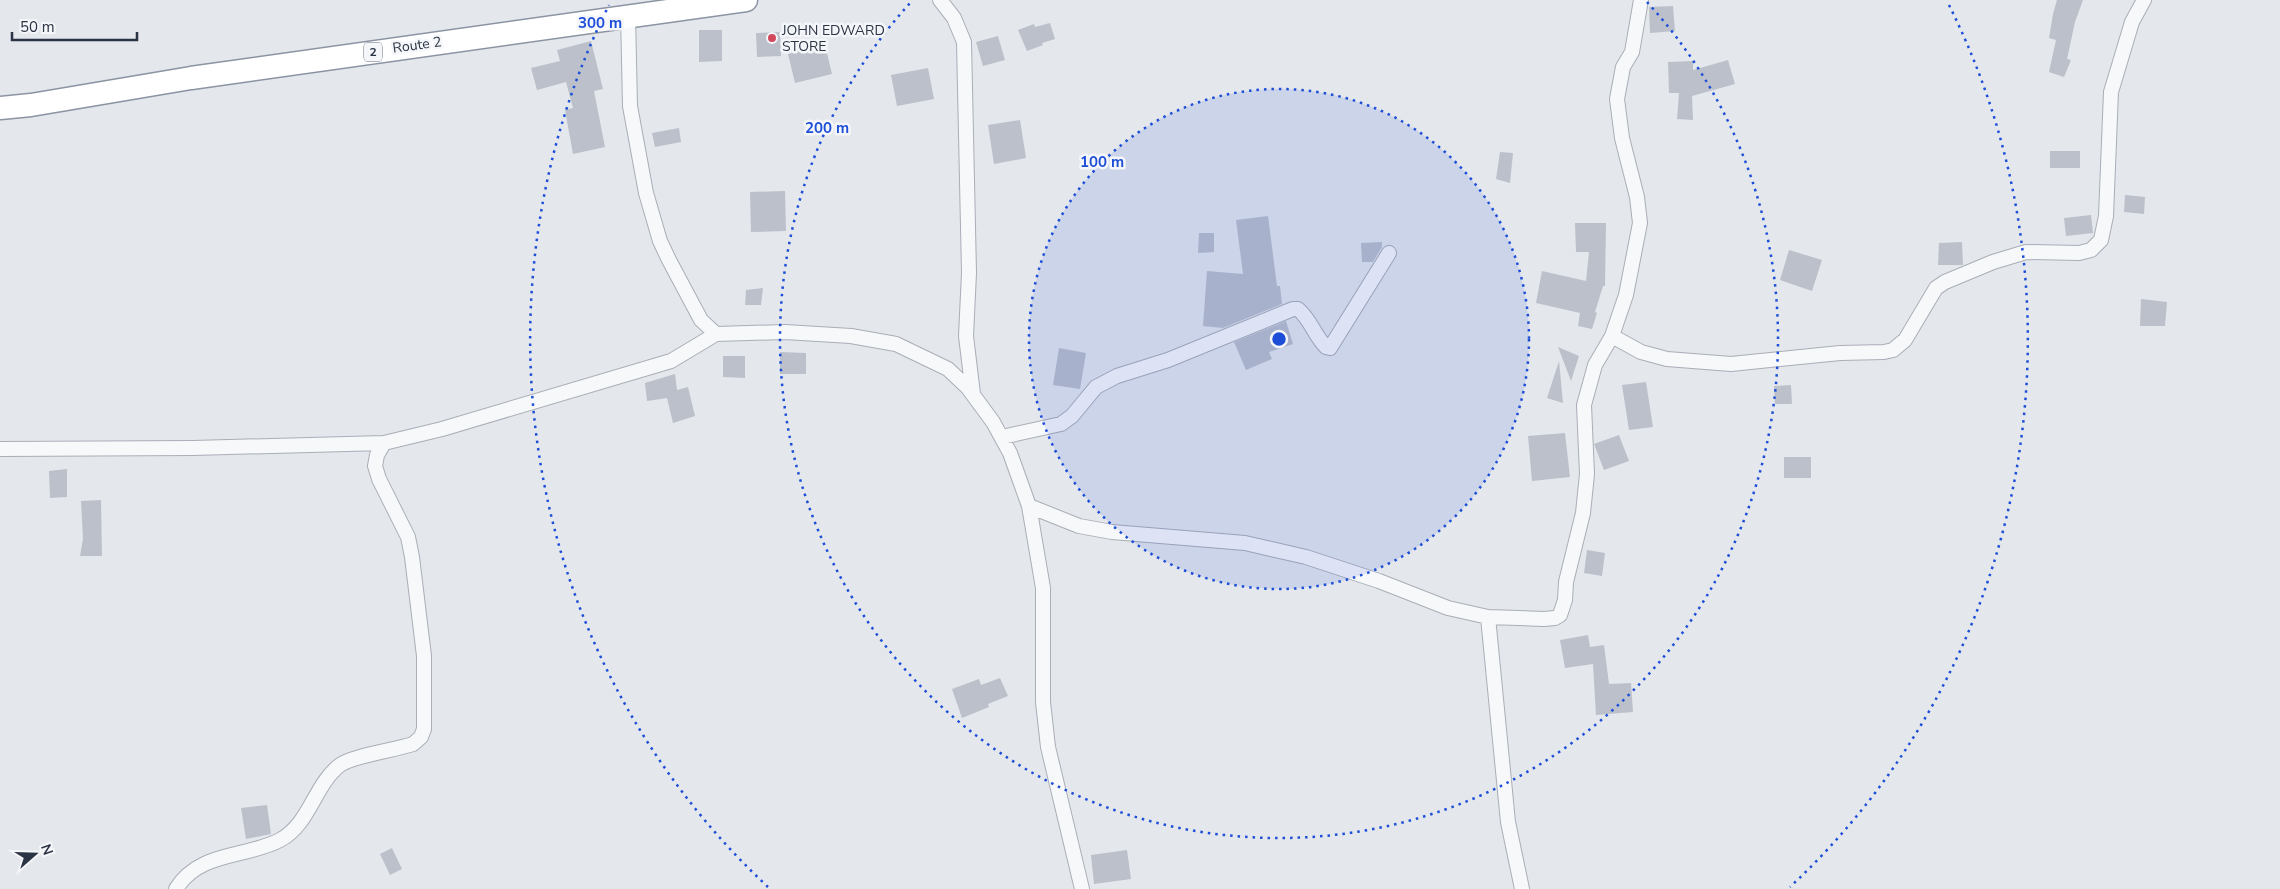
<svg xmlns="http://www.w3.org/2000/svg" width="2280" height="889" viewBox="0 0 2280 889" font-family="'Nunito Sans',sans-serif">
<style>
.building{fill:#bbc0ca}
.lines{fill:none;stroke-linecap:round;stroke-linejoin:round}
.minor-casing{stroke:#a9aeb7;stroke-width:16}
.trunk-casing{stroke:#8b94a3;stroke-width:25}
.minor{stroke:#f7f8fa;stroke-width:14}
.trunk{stroke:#fff;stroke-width:22}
.ring{fill:none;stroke:#1d4ed8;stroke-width:2.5;stroke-dasharray:2.5 5}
.poi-dot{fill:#d1495b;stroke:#f4f6f9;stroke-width:2}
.labels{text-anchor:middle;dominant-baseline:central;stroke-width:5;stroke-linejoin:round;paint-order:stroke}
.shield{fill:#f4f6f9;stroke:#676e7b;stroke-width:1}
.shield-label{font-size:12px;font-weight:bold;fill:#2b3445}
.poi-label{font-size:14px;fill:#2b3445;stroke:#f4f6f9;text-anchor:start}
.street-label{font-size:14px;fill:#2b3445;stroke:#f4f6f9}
.centre{fill:#1d4ed8;stroke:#f4f6f9;stroke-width:2.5}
.ring-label{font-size:15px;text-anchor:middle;font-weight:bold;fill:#1d4ed8;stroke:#f4f6f9;stroke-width:5;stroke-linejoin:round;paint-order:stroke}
</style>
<rect width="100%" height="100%" fill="#e4e7ec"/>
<path class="building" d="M2057,0h26l-8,22 -8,37 4,1 -7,17 -15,-5 7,-32 -7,-2 4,-24z
M1673,6l2,25 -25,2 -1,-26z
M1050,23l5,16 -13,4 1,2 -16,6 -9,-21 16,-6 1,3z
M699,30h23v31l-23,1z
M780,32l1,24 -24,1 -1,-24z
M998,36l7,24 -22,6 -7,-24z
M591,41l12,48 -9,2 11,56 -32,7 -8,-44 8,-2 -7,-26 -29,8 -6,-22 29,-7 -3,-11z
M825,45l7,29 -37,9 -7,-29z
M1728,60l7,24 -43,12 1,24 -16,-1 2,-26h-10l-1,-31 25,-1v9z
M928,68l6,31 -37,7 -6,-31z
M1020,120l6,38 -32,6 -6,-39z
M679,128l2,14 -26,5 -3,-14z
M2050,151h30v17h-30z
M1500,152l13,1 -3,30 -14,-4z
M785,191l1,40 -35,1 -1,-40z
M2125,195l20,2 -1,17 -20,-2z
M2091,215l2,18 -27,3 -2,-18z
M1268,216l9,70h3l2,18 -59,24 -20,-2 4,-55 36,3 -7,-54z
M1575,223h31l-1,63h-2l-8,26 2,1 -5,16 -14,-3 2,-13 -44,-10 6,-32 44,10 3,-29h-13z
M1199,233h15v19l-16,1z
M1382,242v5l-9,15h-11l-1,-19z
M1962,242l1,23h-25l1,-22z
M1789,250l33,10 -10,31 -32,-11z
M763,288l-2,17h-16l1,-15z
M2141,299l26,3 -2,24h-25z
M1286,321l7,23 -24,8 3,7 -26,11 -12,-28z
M1558,347l21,9 -8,25z
M1059,348l27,5 -6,36 -27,-4z
M780,352l26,1v21h-26z
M723,356h22v22l-22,-1z
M1559,361l4,42 -16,-5z
M675,374l2,16 11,-3 7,29 -22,7 -6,-25 -20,3 -2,-18z
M1646,382l7,45 -24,3 -7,-45z
M1791,385l1,19h-17l-1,-18z
M1565,433l5,44 -38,4 -4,-45z
M1619,435l10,26 -25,9 -10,-26z
M1784,457h27v21h-27z
M67,469v28l-17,1 -1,-27z
M101,500l1,56h-22l3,-17 -2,-38z
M1587,550l18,3 -3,23 -18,-3z
M1588,635l2,12 14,-2 5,39 22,-1 2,29 -37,3 -3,-51 -28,4 -5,-28z
M1000,678l8,18 -20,8 1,3 -27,11 -10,-29 27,-10 2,6z
M267,805l4,29 -25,5 -5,-31z
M392,848l10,21 -12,6 -10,-21z
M1127,850l4,29 -37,5 -3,-29z"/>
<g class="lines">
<g class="minor-casing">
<path id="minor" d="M940,0l14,18 10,24 5,231 -3,63 7,58
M628,15l2,91 16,87 14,48 9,19 32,60 15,14 69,-2 66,4 45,8 52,25 20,19 25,34 17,31 19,53 14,82v114l5,45 34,142
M1612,336l29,16 26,7 64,5 109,-11 44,-1 9,-2 12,-10 31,-52 9,-6 48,-20 33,-10 53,1 12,-3 10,-10 5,-24 5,-124 21,-70 12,-22
M1002,437l59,-13 11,-8 24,-29 21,-11 51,-16 125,-51h5c13,11 16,26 28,38l4,1 59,-95
M0,449l193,-1 191,-5 58,-14 229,-68 45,-27
M1029,506l50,20 33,6 133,11 61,14 73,24 69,27 40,9 56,2 11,-1 5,-3 5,-15 1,-18 17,-69 4,-39 -3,-69 11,-40 17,-29 14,-41 14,-72 -3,-26 -15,-59 -5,-39 6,-32 9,-15 9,-52
M1488,617l20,205 14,67
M176,889c23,-38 70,-31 104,-49 30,-16 34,-55 60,-75 12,-9 55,-15 73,-21l8,-7 3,-8v-73l-12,-99 -4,-20 -29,-58 -4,-13 2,-11 7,-12"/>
</g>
<g class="trunk-casing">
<path id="trunk" d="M0,108l31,-3 160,-27 555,-78"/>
</g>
<use href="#minor" class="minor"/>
<use href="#trunk" class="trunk"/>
</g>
<circle cx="1279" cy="339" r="250" fill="#1d4ed8" fill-opacity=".12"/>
<g class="ring">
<circle cx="1279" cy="339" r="250"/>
<path d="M1647 2A499 499 0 1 1 911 2"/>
<path d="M768 887A749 749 0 0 1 609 5M1949 5A749 749 0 0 1 1790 887"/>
</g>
<circle class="poi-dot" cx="772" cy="38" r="5"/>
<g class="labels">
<rect class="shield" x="364" y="42.5" width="18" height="19" rx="4"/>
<g class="shield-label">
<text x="373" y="52">2</text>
</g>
<g class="poi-label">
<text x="782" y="30">JOHN EDWARD<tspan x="782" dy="16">STORE</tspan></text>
</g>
<g class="street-label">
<text transform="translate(417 45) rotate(-8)">Route 2</text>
</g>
</g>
<circle cx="1279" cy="339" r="8" class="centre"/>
<g class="ring-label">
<text x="600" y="28">300 m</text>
<text x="827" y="133">200 m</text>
<text x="1102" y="167">100 m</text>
</g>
<g transform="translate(35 854) rotate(70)" stroke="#f4f6f9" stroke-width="4" paint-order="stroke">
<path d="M0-4L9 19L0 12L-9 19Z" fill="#2b3445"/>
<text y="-8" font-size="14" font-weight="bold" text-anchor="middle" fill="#2b3445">N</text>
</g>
<path d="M12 32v8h125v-8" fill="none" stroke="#2b3445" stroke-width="2.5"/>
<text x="20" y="32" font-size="15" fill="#2b3445" stroke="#f4f6f9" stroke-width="4" paint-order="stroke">50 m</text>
</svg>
